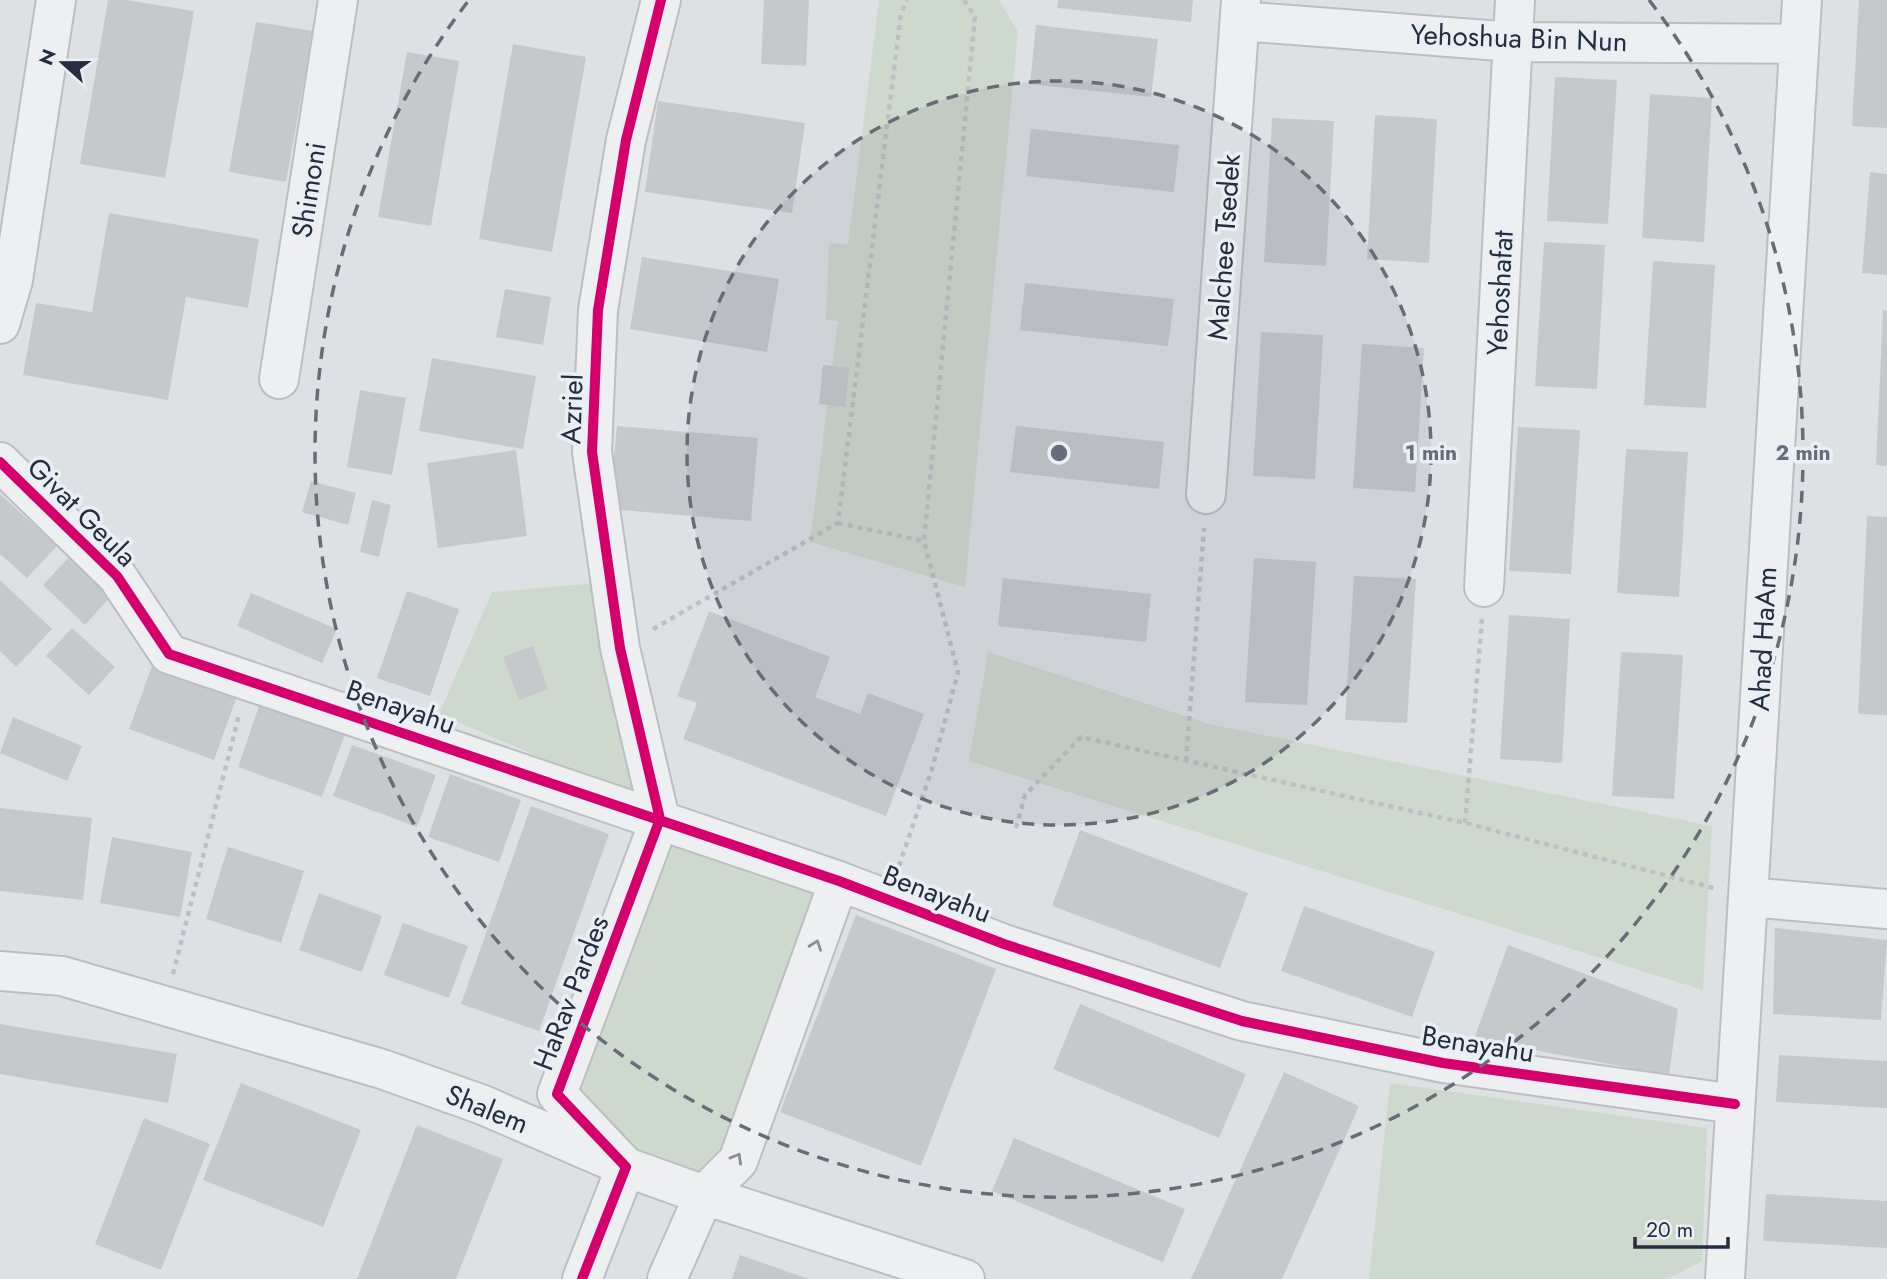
<svg xmlns="http://www.w3.org/2000/svg" width="1887" height="1279" viewBox="0 0 1887 1279" font-family="Jost,sans-serif">
<style>
.green{fill:#ced9cd}
.building{fill:#c6c9cc}
.lines{fill:none;stroke-linecap:round;stroke-linejoin:round}
.minor-casing{stroke:#bcbfc2;stroke-width:42}
.path{stroke:#bdbfc4;stroke-width:4.5;stroke-dasharray:5 5;stroke-linecap:butt}
.minor{stroke:#edeff1;stroke-width:38}
.cycleway-casing{stroke:#eaeff5;stroke-width:15}
.cycleway{stroke:#d6006c;stroke-width:10}
.oneway{stroke:#888e98}
.ring{fill:none;stroke:#656d79;stroke-width:3.5;stroke-dasharray:12 9}
.labels{text-anchor:middle;dominant-baseline:central;stroke-width:7;stroke-linejoin:round;paint-order:stroke}
.street-label{font-size:28px;fill:#242e3f;stroke:#eaeff5}
.centre{fill:#656d79;stroke:#eaeff5;stroke-width:3.5}
.ring-label{font-size:21px;text-anchor:middle;font-weight:bold;fill:#656d79;stroke:#eaeff5;stroke-width:7;stroke-linejoin:round;paint-order:stroke}
</style>
<rect width="100%" height="100%" fill="#dee1e4"/>
<path class="green" d="M879,0h120l19,32 -53,555 -155,-45 28,-221 -12,-1 3,-77 19,1z
M597,583l50,220 -208,-89 53,-122z
M988,652l221,72 503,102 -9,164 -734,-229z
M660,819l179,62 -135,314 -78,-28 -69,-73z
M1390,1083l317,45 -5,133 -35,18h-298z"/>
<path class="building" d="M108,0h19l67,11 -29,167 -85,-14z
M764,0h45l-3,66 -45,-2z
M1058,0h135l-2,22 -134,-14z
M1859,0h28v128l-35,-2z
M256,22l57,9 -27,151 -57,-10z
M1036,25l122,14 -7,58 -121,-13z
M513,44l73,13 -34,195 -73,-13z
M407,52l52,9 -28,165 -53,-9z
M1555,77l62,3 -9,144 -61,-3z
M1650,94l62,4 -8,144 -62,-4z
M658,101l147,22 -13,90 -147,-21z
M1375,115l62,4 -8,144 -62,-4z
M1272,118l62,3 -8,145 -62,-4z
M1031,129l148,16 -5,47 -148,-16z
M1870,172l17,2v101l-25,-2z
M109,213l150,26 -11,69 -62,-11 -18,103 -145,-25 13,-72 56,9z
M1544,242l61,3 -8,144 -62,-3z
M642,257l137,22 -12,73 -137,-23z
M1653,261l62,4 -9,143 -62,-3z
M1025,283l149,16 -6,47 -148,-16z
M505,289l46,8 -8,48 -47,-8z
M1883,310l4,1v155l-11,-1z
M1261,332l62,3 -8,144 -62,-3z
M1362,344l62,4 -9,144 -62,-4z
M432,358l104,18 -13,73 -104,-18z
M823,365l26,3 -4,39 -26,-3z
M360,390l46,8 -14,77 -45,-8z
M617,426l141,12 -7,83 -142,-12z
M1016,426l148,16 -5,47 -149,-17z
M1518,427l62,3 -9,144 -62,-3z
M1626,449l62,3 -9,145 -62,-4z
M516,450l11,86 -89,12 -11,-85z
M311,481l45,12 -8,32 -46,-13z
M0,494l57,52 -30,32 -27,-24z
M372,500l19,5 -12,52 -19,-5z
M1867,516l20,1v198l-29,-1z
M70,556l42,39 -27,30 -42,-40z
M1254,558l62,4 -9,143 -62,-3z
M1354,576l62,3 -9,144 -62,-3z
M1003,578l148,16 -5,48 -148,-16z
M0,580l52,49 -36,38 -16,-16z
M407,591l52,18 -29,87 -53,-18z
M251,593l86,36 -15,34 -85,-37z
M709,611l121,46 -15,40 45,17 8,-21 56,21 -38,102 -203,-77 14,-36 -20,-7z
M1509,615l61,4 -8,144 -62,-4z
M72,628l43,39 -26,28 -43,-39z
M533,646l15,43 -29,11 -16,-43z
M1621,652l62,3 -9,144 -62,-3z
M155,658l85,30 -26,72 -85,-31z
M260,703l85,31 -23,63 -84,-30z
M13,717l69,29 -15,35 -67,-28z
M352,745l84,30 -19,52 -84,-31z
M450,774l71,26 -22,62 -71,-25z
M531,806l78,28 -70,197 -78,-27z
M0,808l92,10 -9,82 -83,-9z
M1080,830l168,63 -28,75 -168,-62z
M112,837l80,15 -12,65 -80,-14z
M228,847l76,24 -23,72 -75,-24z
M319,893l63,23 -20,56 -63,-22z
M1304,906l131,46 -23,65 -131,-46z
M856,915l140,54 -75,197 -141,-54z
M403,923l65,23 -19,52 -65,-23z
M1775,928l112,12 -6,80 -108,-6z
M1508,945l170,64 -9,66 -195,-36z
M1080,1004l166,70 -27,64 -166,-69z
M0,1024l177,30 -9,49 -168,-29z
M1779,1055l108,6v47l-111,-6z
M1284,1072l75,34 -77,173h-91z
M241,1083l120,47 -38,97 -120,-47z
M144,1118l66,26 -49,126 -66,-26z
M417,1125l86,34 -47,120h-99z
M1014,1138l171,71 -22,53 -171,-71z
M1766,1194l121,7v47l-124,-7z
M740,1255l69,24h-77z"/>
<g class="lines">
<g class="minor-casing">
<path id="minor" d="M1240,21l273,21 286,2
M0,324l13,-44 43,-280
M279,379l59,-379
M0,462l117,114 52,78 670,227 165,63 238,77 201,42 292,41
M1206,494l35,-494
M1484,587l31,-587
M1748,897l139,12
M0,971l62,5 320,93 101,36 143,62 78,28 261,84
M582,1279l44,-112 -69,-73 103,-275 -40,-171 -28,-196 6,-142 28,-170 35,-140
M667,1279l37,-84 34,-34 101,-280
M1725,1279l77,-1279"/>
</g>
<path class="path" d="M838,523l86,18
M653,629l185,-106 63,-510 6,-13
M1186,761l18,-233
M1465,823l17,-205
M1016,828l9,-33 56,-58 384,86 249,65
M899,866l33,-97 26,-97 -34,-131 51,-524 -11,-17
M173,974l66,-259"/>
<use href="#minor" class="minor"/>
<g class="cycleway-casing">
<path id="cycleway" d="M0,462l117,114 52,78 670,227 165,63 238,77 201,42 292,41
M582,1279l44,-112 -69,-73 103,-275 -40,-171 -28,-196 6,-142 28,-170 35,-140"/>
</g>
<use href="#cycleway" class="cycleway"/>
</g>
<defs><path id="oneway-chevron" d="M-2-3.5L2.5 0L-2 3.5" fill="none" stroke-width="1.6" stroke-linecap="round" stroke-linejoin="round" transform="scale(1.75)"/></defs>
<g class="oneway">
<use href="#oneway-chevron" transform="translate(816 945) rotate(-70)"/>
<use href="#oneway-chevron" transform="translate(737 1158) rotate(-60)"/>
</g>
<circle cx="1059" cy="453" r="372" fill="#656d79" fill-opacity=".12"/>
<g class="ring">
<circle cx="1059" cy="453" r="372"/>
<path d="M1649 0A744 744 0 1 1 469 0"/>
</g>
<g class="labels">
<g class="street-label">
<text transform="translate(1519 38) rotate(2)">Yehoshua Bin Nun</text>
<text transform="translate(309 190) rotate(-81)">Shimoni</text>
<text transform="translate(1224 247) rotate(-86)">Malchee Tsedek</text>
<text transform="translate(1500 293) rotate(-87)">Yehoshafat</text>
<text transform="translate(572 409) rotate(-88)">Azriel</text>
<text transform="translate(82 512) rotate(45)">Givat Geula</text>
<text transform="translate(1763 639) rotate(-87)">Ahad HaAm</text>
<text transform="translate(401 707) rotate(19)">Benayahu</text>
<text transform="translate(937 894) rotate(21)">Benayahu</text>
<text transform="translate(571 993) rotate(-69)">HaRav Pardes</text>
<text transform="translate(1478 1044) rotate(9)">Benayahu</text>
<text transform="translate(487 1109) rotate(22)">Shalem</text>
</g>
</g>
<circle cx="1059" cy="453" r="10" class="centre"/>
<g class="ring-label">
<text x="1431" y="460">1 min</text>
<text x="1803" y="460">2 min</text>
</g>
<g transform="translate(63 63) rotate(291)" stroke="#eaeff5" stroke-width="5" paint-order="stroke">
<path d="M0-5L12 26L0 18L-12 26Z" fill="#242e3f"/>
<text y="-10" font-size="19" font-weight="bold" text-anchor="middle" fill="#242e3f">N</text>
</g>
<path d="M1635 1237v10h93v-10" fill="none" stroke="#242e3f" stroke-width="3.5"/>
<text x="1646" y="1237" font-size="21" fill="#242e3f" stroke="#eaeff5" stroke-width="5" paint-order="stroke">20 m</text>
</svg>
